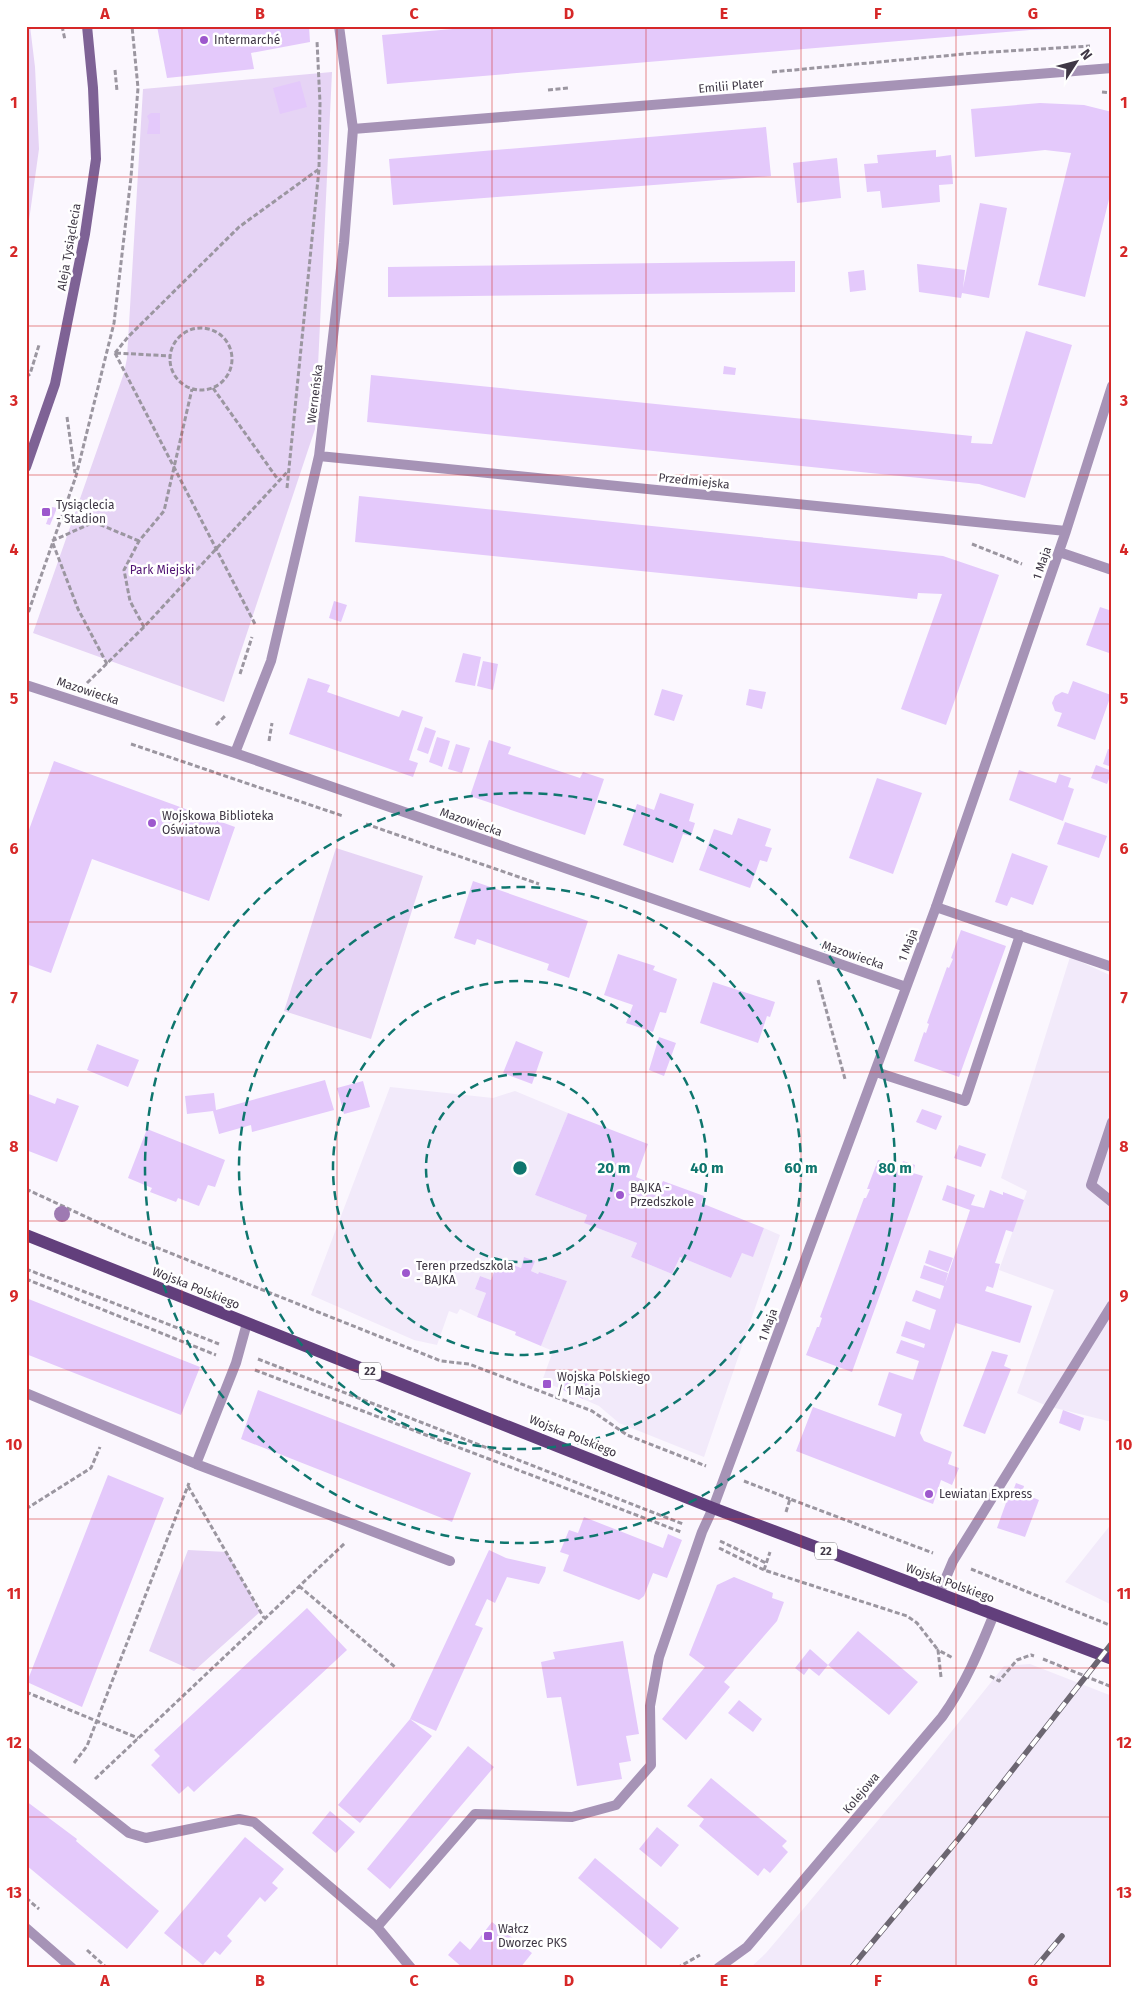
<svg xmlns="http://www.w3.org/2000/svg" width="1138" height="1994" viewBox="0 0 1138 1994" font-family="'Fira Sans',sans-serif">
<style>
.built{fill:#f2eafa}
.green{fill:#e6d4f5}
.building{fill:#e4c9fb}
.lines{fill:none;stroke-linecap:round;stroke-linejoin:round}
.path{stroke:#9b96a0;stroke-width:3;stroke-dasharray:5 2.5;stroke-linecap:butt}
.lane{stroke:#a693b6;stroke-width:10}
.street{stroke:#a693b6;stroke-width:10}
.secondary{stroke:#7e6295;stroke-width:10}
.primary{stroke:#623f7c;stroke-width:12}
.rail-casing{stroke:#6c6671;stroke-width:5.5}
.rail{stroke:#fff;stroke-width:4;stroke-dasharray:11;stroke-linecap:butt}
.tree{fill:#9e7ab2}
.grid{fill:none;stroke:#d62828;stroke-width:1;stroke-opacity:0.55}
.ring{fill:none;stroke:#0f766e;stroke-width:2.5;stroke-dasharray:9 6}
.poi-dot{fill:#9d58cd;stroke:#fff;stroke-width:2}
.labels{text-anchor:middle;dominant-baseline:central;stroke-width:5;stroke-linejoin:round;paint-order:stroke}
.shield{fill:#fff;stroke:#79747d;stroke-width:1}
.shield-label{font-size:11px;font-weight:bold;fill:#3f3845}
.poi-label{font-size:12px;fill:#3f3845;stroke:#fff;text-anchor:start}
.street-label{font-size:12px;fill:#3f3845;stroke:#fff}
.park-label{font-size:12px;fill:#511474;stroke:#fff}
.centre{fill:#0f766e;stroke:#fff;stroke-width:2.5}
.ring-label{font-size:15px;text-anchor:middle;font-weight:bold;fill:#0f766e;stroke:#fff;stroke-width:5;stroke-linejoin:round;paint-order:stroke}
.neatline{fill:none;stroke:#d62828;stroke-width:2}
.grid-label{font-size:16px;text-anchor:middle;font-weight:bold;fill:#d62828}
</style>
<rect width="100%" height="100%" fill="#fbf7fe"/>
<path class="built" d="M1070,957l42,19v446l-65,-16 -30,-13 37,-103 -55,-20 28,-79 -26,-13z
M390,1087l103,11 22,-7 53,22 -33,82 52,20 -3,8 53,20 -6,14 41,17 8,-17 51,21 11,-25 11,3 11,-28 16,7 -76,222 -85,-34 -20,-17 -16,-7 5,-16 -20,-8 -7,14 -19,-8 11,-30 -12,-5 26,-65 -28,-9 -1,2 -7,-3 3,-10 -10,-3 -3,10 -22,-9 -8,21 -11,-4 -5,13 11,4 -9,24 -17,-8 -3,5 -8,-3 -12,34 -23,-5 -103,-45z
M1112,1523v82l-47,-23z
M1030,1664l82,32v272h-362l16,-15 157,-186 81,-101z"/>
<path class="green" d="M26,26h4l5,41 4,82 -13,93z
M332,72l-17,357 -91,273 -191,-69 91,-260 3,-15 16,-269z
M336,848l87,28 -52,163 -87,-28z
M188,1550l39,2 33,60 -66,59 -45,-20z"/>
<path class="building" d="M157,26h152l1,16 -59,11 3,16 -87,9z
M488,26h598v2l-56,2 -643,54 -5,-49z
M300,81l7,26 -27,7 -7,-26z
M1040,103l44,2 28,7v75l-27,110 -47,-12 33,-132 -26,-3 -70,7 -4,-48z
M151,113h9v21h-13l2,-13 -2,-5z
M766,127l5,49 -378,29 -4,-46z
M936,150v7l15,-2 2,29 -14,1 1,17 -58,6 -2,-17 -13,1 -3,-28 14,-1 -1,-8z
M837,158l4,40 -44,5 -4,-40z
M980,203l27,5 -18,90 -27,-5 -1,5 -42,-6 -2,-28 48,6 -2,18z
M795,261v31l-407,5v-30z
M864,270l2,20 -16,2 -2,-20z
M1026,331l46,14 -47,153 -46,-14 -612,-62 4,-47 601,61 -1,7 21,1z
M724,366l12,2 -1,7 -12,-1z
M359,496l584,60 56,19 -53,150 -45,-16 41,-115 -24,-1 -1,6 -562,-57z
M52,507l5,1 -7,17 -4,-1z
M334,601l13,4 -6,17 -12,-4z
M1100,607l12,4v43l-26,-9z
M463,653l18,4 -6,29 -20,-4z
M483,661l15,3 -5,26 -16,-4z
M308,678l22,7 -3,7 72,25 3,-7 21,7 -14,43 9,3 -5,14 -124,-43z
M1073,681l38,14 -16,45 -38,-14 5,-13 -7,-2 -3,-8 3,-7 7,-4 6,2z
M662,689l21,6 -9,26 -20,-6z
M749,689l17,3 -4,17 -16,-4z
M425,727l11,4 -8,23 -11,-4z
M437,737l13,4 -8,26 -13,-5z
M489,740l22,7 -3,7 72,24 3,-6 21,7 -19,56 -115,-39z
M456,744l14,4 -8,25 -14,-4z
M1108,749l4,1v17l-9,-3z
M54,761l181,66 -26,74 -117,-42 -41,114 -25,-9v-126z
M1096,765l16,6 -5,13 -16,-6z
M1019,770l37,13 3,-9 12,4 -3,9 6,2 -11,32 -54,-21z
M877,778l45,15 -29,81 -44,-16z
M660,793l34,11 -5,17 6,2 -4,13 -8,-2 -10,29 -50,-18 14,-41 17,6z
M738,818l33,11 -6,17 7,2 -5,14 -7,-2 -10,28 -51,-18 15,-41 18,6z
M1065,822l42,14 -8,22 -42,-14z
M1012,853l36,13 -15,39 -22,-8 -4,9 -12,-4z
M473,881l115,40 -19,57 -22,-8 2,-6 -72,-25 -2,6 -21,-7z
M961,930l45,16 -47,131 -45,-16 10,-29 2,1 3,-9 -2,-1 20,-56 2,1 4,-9 -2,-1z
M618,954l37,12 -2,4 24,9 -11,34 -6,-1 -7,20 -27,-9 7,-18 -29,-10z
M713,982l62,20 -5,15 -3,-1 -9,27 -58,-20z
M659,1037l17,6 -12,33 -15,-6z
M516,1041l27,11 -11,32 -29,-11z
M97,1044l42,16 -11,27 -41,-17z
M325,1080l9,30 -82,22 -1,-7 -32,9 -6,-23 -26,3 -2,-18 29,-3 2,17z
M363,1081l7,26 -26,7 -7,-26z
M26,1093l29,11 2,-6 22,8 -22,56 -31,-12z
M922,1109l20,7 -6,14 -20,-8z
M568,1113l80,31 -12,33 24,10 3,-6 41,15 -3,7 63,25 -11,29 -11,-4 -11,25 -51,-21 -8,17 -41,-17 6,-14 -53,-20 3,-8 -52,-20z
M147,1129l78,31 -10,27 -7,-2 -9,21 -21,-8 -2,4 -26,-10 2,-4 -24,-10z
M959,1145l27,9 -5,13 -27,-9z
M878,1160l23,8 2,-7 12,4 -2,8 10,3 -71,196 -46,-17 11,-28h2l3,-9 -2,-1 44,-119h2l4,-9h-3z
M947,1185l28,10 -4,10 13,3 6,-18 13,5v-3l21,8 -11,32 -7,-2 -11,33 5,1 -7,24 -6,-2 -2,5 47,15 -12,37 -64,-20 -36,110 4,8 28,11 -4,12 11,4 -7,17 -11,-5 -8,24 -137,-53 17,-44 82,30 7,-23 -24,-9 11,-33 24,8 6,-19 -23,-8 5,-13 23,8 1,-4 -24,-8 5,-15 24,9 6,-20 -24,-9 4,-11 24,9 4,-13 -24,-8 4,-13 24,8 -3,11 25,-74 -28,-10z
M929,1250l24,8 -5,14 -23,-9z
M524,1257l11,4 -4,10 7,3 1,-2 28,9 -26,65 -26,-11 1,-3 -39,-15 9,-24 -11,-4 5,-13 11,4 8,-21 22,9z
M26,1298l174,69 -19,48 -155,-61z
M992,1351l16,4 -4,11 7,3 -26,65 -22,-8z
M568,1375l20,8 -5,16 -22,-10z
M258,1390l213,83 -19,49 -211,-83z
M1063,1410l21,8 -4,13 -21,-8z
M108,1475l56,23 -82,209 -55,-25z
M1016,1483l8,3 -2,7 17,7 -14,37 -28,-9 14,-39 2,2z
M584,1517l79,31 5,-14 14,6 -15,38 -14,-5 -9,23 -5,4 -76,-29 6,-16 -9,-3 9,-22 9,3z
M489,1550l17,8 40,9 -1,5 -6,12 -32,-7 -12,26 -8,-4 -12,26 8,3 -47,103 -26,-12z
M734,1577l39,16 -1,5 12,4 -7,19 -53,61 6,5 -44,53 -24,-21 43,-52 -16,-12 28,-70z
M307,1608l40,42 -153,142 -6,-6 -9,8 -28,-29 9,-9 -6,-6z
M858,1631l60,51 -29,33 -61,-50z
M623,1641l16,93 -13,2 5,25 -12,2 3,16 -45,7 -16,-89 -14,1 -6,-36 14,-3 -2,-7z
M810,1649l18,16 -9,11 -10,-8 -5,7 -9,-7z
M739,1700l23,19 -9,13 -25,-19z
M410,1719l22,17 -72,87 -22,-18z
M468,1746l26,21 -104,122 -23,-20z
M711,1778l76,63 -5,5 6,6 -18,21 -6,-5 -6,8 -59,-50 5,-7 -17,-13z
M26,1801l51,38 -1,2 83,70 -32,38 -101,-84z
M330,1811l25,21 -19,21 -24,-20z
M657,1827l22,18 -18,22 -22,-18z
M245,1837l39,32 -12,14 6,5 -13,14 -5,-5 -33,39 5,5 -12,14 -5,-4 -12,14 -39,-32z
M595,1858l84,70 -18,21 -83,-71z
M492,1922l40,31 -12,15h-57l-15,-13 12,-14 10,9z"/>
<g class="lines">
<path class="path" d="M62,26l3,14
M115,70l2,21
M772,72l203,-19 115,-7
M548,90l21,-2
M1102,92l10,1
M170 359a31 31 0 1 1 62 0a31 31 0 1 1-62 0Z
M115,353l141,273
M115,353l13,-16 111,-110 80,-58
M116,353l54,3
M26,377l4,-3 9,-29
M213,388l66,93
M67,417l8,56
M287,488l32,-319 1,-66 -3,-62
M972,544l50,20
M26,619l50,-143 38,-153 17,-146 7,-89 -6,-62
M144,627l-14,-26 -6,-31 15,-29 25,-30 28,-122
M107,664l-29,-55 -26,-68 42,-19 45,19
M240,674l12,-37
M87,683l57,-56 145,-157
M216,725l10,-10
M269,741l3,-18
M131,744l212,72
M366,824l173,60
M818,980l27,99
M26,1189l99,46 316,126 28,3 123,47 35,24 79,31
M26,1269l193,75
M26,1279l190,76
M258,1359l425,165
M255,1370l426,162
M744,1481l46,18
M188,1486l76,132
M26,1509l65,-41 9,-21
M786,1512l4,-13 143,54
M720,1541l46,22
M719,1548l45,22 143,46 10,7 21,27
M971,1569l141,57
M764,1570l6,-18
M299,1586l96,81
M1043,1659l69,28
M990,1676l9,5 18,-21 14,-5 3,1
M941,1677l-3,-27 15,8
M26,1692l112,46
M74,1763l13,-17 102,-263
M95,1779l250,-236
M26,1898l13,11
M87,1950l20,18
M677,1968l23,-13"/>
<path class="lane" d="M936,907l176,60
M876,1072l89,29 55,-166
M1112,1122l-21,63 21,17
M247,1323l-11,40 -40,101 254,97
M26,1393l170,71
M939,1594l14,-33 159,-256
M26,1752l103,81 17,5 93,-19 15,3 123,105 34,41
M377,1927l98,-113 97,3 44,-12 35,-40 -1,-59 9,-49 43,-125 11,-24"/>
<path class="street" d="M353,129l759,-61
M319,456l747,75
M1059,552l53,18
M26,685l209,68 671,234
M235,753l36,-92 48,-205 25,-213 9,-114 -14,-103
M713,1508l223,-601 130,-376 46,-145
M26,1928l46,40
M718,1968l29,-21 195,-230c23,-32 37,-66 52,-103"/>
<path class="secondary" d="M26,467l29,-83 30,-150 11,-75 -3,-71 -6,-62"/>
<path class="primary" d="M26,1235l687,273 399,151"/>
<g class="rail-casing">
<path id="rail" d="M851,1968l109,-131 152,-194
M1035,1968l27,-32"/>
</g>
<use href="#rail" class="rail"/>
</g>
<circle class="tree" cx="62" cy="1214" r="8"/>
<path class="grid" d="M182,26v1942M337,26v1942M492,26v1942M646,26v1942M801,26v1942M956,26v1942M26,177h1086M26,326h1086M26,475h1086M26,624h1086M26,773h1086M26,922h1086M26,1072h1086M26,1221h1086M26,1370h1086M26,1519h1086M26,1668h1086M26,1817h1086"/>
<g class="ring">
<circle cx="520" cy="1168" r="94"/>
<circle cx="520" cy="1168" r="187"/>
<circle cx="520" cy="1168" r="281"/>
<circle cx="520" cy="1168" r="375"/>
</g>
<g class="poi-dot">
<circle cx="204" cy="40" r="5"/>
<rect x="41" y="507" width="10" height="10" rx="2.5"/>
<circle cx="152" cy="823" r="5"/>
<circle cx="620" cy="1195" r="5"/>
<circle cx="406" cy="1273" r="5"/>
<rect x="542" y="1379" width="10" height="10" rx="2.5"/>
<circle cx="929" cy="1494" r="5"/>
<rect x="483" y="1931" width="10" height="10" rx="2.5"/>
</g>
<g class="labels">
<g class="shield">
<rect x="359" y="1362.5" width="22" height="17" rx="4"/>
<rect x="815" y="1542.5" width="22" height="17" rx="4"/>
</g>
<g class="shield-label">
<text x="370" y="1371">22</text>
<text x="826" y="1551">22</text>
</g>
<g class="poi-label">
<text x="214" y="40">Intermarché</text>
<text x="56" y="505">Tysiąclecia<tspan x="56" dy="14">- Stadion</tspan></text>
<text x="162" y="816">Wojskowa Biblioteka<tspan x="162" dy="14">Oświatowa</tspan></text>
<text x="630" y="1188">BAJKA -<tspan x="630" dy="14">Przedszkole</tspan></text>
<text x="416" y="1266">Teren przedszkola<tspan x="416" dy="14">- BAJKA</tspan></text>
<text x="557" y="1377">Wojska Polskiego<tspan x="557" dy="14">/ 1 Maja</tspan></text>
<text x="939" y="1494">Lewiatan Express</text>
<text x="498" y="1929">Wałcz<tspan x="498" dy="14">Dworzec PKS</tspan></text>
</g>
<g class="street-label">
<text transform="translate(731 86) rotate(-5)">Emilii Plater</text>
<text transform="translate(69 247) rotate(-80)">Aleja Tysiąclecia</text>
<text transform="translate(315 394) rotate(-83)">Werneńska</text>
<text transform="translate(694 481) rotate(6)">Przedmiejska</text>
<text transform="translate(1042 563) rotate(-71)">1 Maja</text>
<text transform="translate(88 691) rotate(18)">Mazowiecka</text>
<text transform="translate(471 822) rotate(19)">Mazowiecka</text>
<text transform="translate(908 945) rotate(-69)">1 Maja</text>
<text transform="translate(853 955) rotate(19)">Mazowiecka</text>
<text transform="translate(196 1288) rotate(22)">Wojska Polskiego</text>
<text transform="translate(768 1325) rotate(-70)">1 Maja</text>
<text transform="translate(573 1436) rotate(22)">Wojska Polskiego</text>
<text transform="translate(950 1583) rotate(20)">Wojska Polskiego</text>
<text transform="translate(861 1793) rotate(-50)">Kolejowa</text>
</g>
<g class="park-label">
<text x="162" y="570">Park Miejski</text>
</g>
</g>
<circle cx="520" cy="1168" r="8" class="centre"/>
<g class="ring-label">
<text x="614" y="1173">20 m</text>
<text x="707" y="1173">40 m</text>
<text x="801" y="1173">60 m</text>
<text x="895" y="1173">80 m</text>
</g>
<rect width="1138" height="1994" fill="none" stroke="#ffffff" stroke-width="55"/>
<g transform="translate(1076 62) rotate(54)" stroke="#ffffff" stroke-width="4" paint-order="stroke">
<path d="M0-4L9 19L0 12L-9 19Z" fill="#3f3845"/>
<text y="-8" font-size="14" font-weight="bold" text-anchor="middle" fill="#3f3845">N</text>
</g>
<rect x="28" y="28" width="1082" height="1938" class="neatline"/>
<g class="grid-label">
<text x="105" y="19">A</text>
<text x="260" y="19">B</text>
<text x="414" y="19">C</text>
<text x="569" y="19">D</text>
<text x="724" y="19">E</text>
<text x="878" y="19">F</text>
<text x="1033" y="19">G</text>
<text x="14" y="108">1</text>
<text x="1124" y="108">1</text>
<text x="14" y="257">2</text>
<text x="1124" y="257">2</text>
<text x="14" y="406">3</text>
<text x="1124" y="406">3</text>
<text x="14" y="555">4</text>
<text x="1124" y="555">4</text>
<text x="14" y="704">5</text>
<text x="1124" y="704">5</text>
<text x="14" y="854">6</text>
<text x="1124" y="854">6</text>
<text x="14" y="1003">7</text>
<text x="1124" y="1003">7</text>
<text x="14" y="1152">8</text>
<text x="1124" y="1152">8</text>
<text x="14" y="1301">9</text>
<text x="1124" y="1301">9</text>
<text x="14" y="1450">10</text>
<text x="1124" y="1450">10</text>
<text x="14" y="1599">11</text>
<text x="1124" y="1599">11</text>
<text x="14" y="1748">12</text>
<text x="1124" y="1748">12</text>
<text x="14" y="1898">13</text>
<text x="1124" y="1898">13</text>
<text x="105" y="1986">A</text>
<text x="260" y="1986">B</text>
<text x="414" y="1986">C</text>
<text x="569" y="1986">D</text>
<text x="724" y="1986">E</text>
<text x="878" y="1986">F</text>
<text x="1033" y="1986">G</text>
</g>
</svg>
